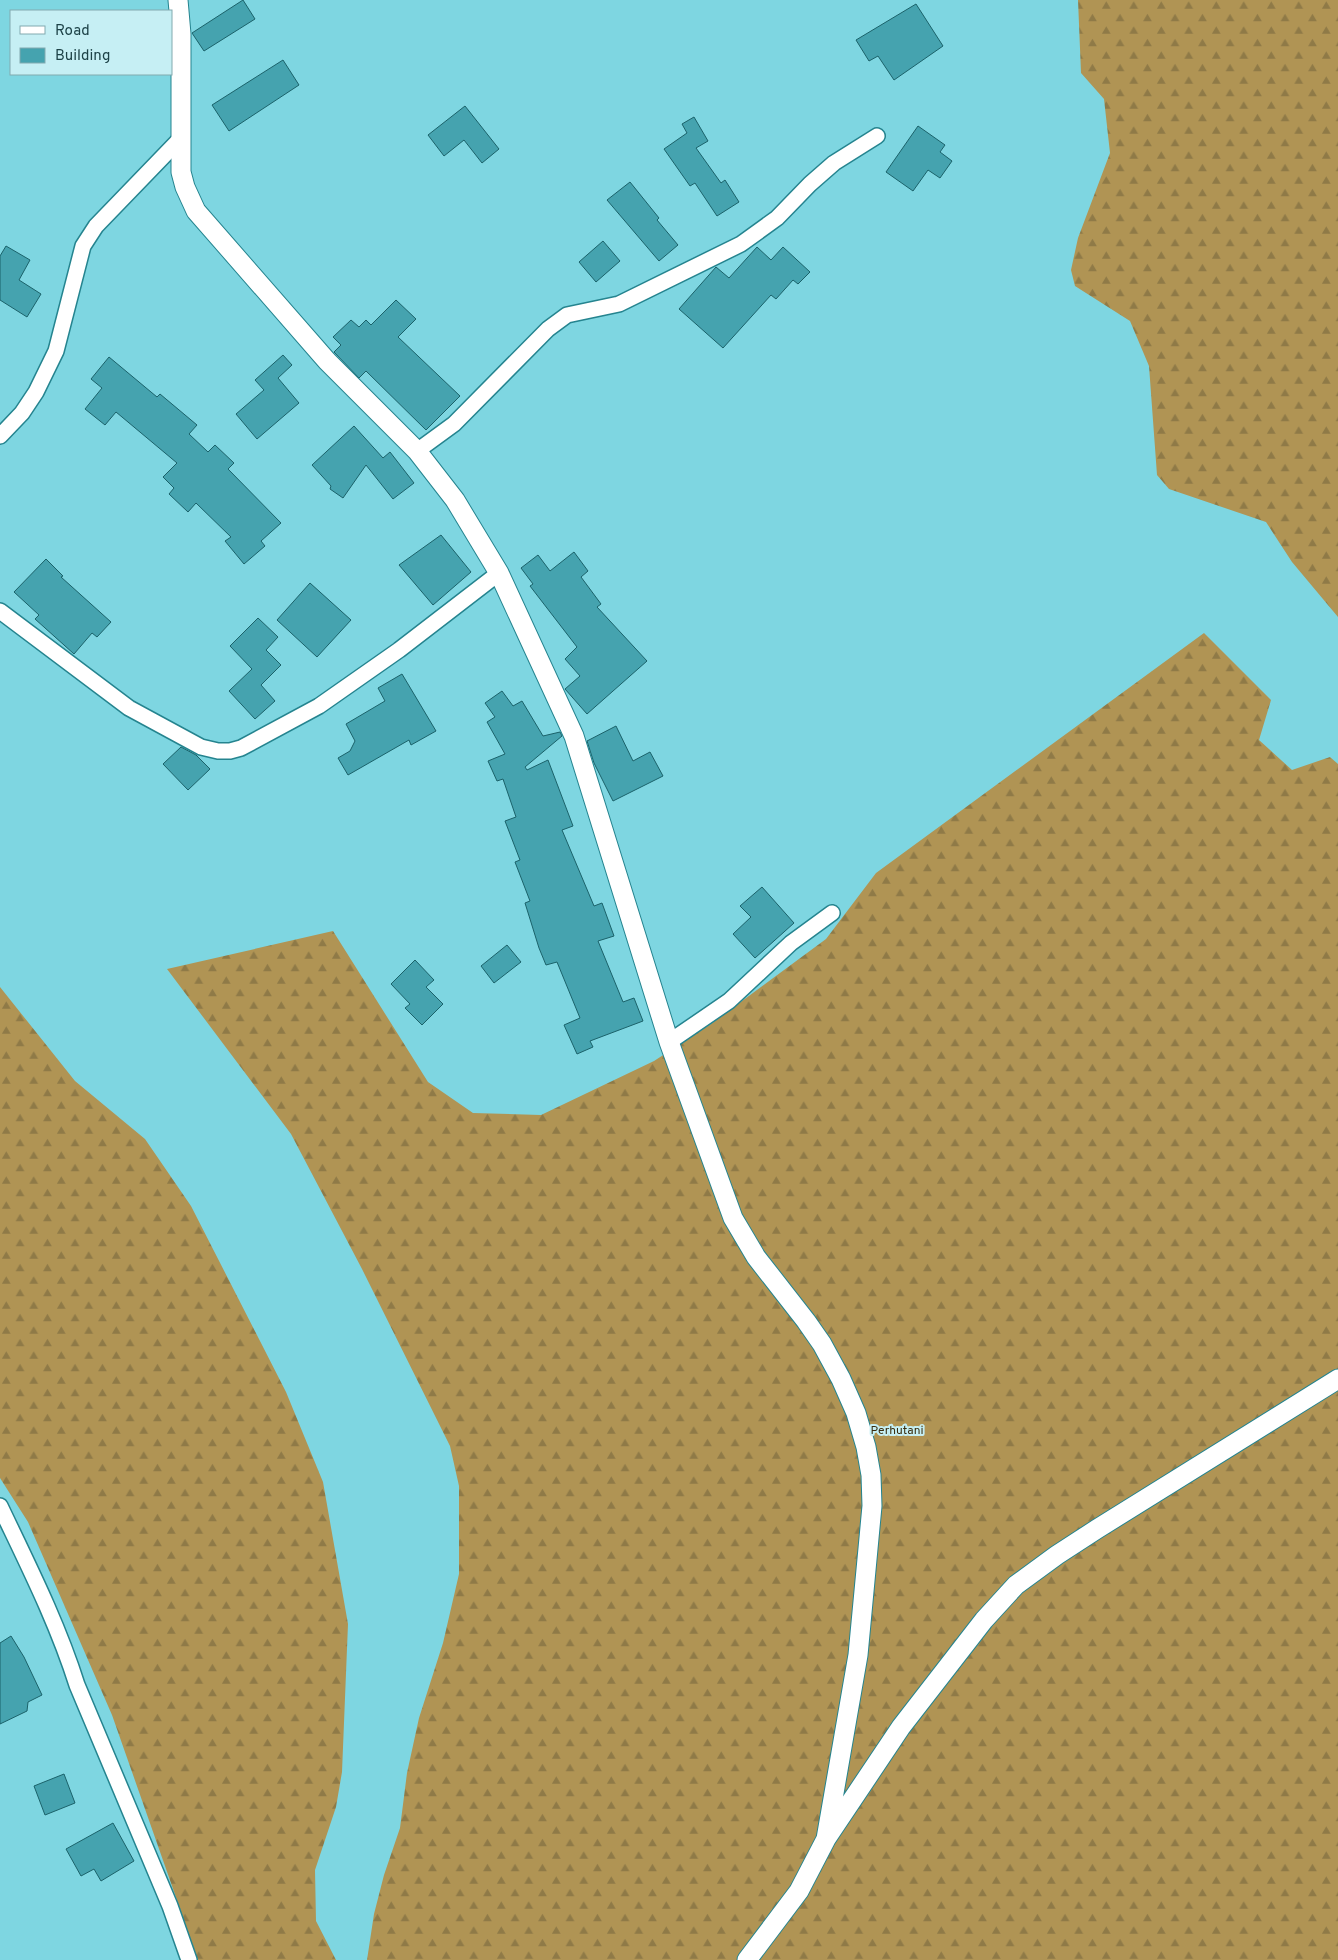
<svg xmlns="http://www.w3.org/2000/svg" width="1338" height="1960" viewBox="0 0 1338 1960" font-family="Overpass,sans-serif">
<style>
.forest{fill:url(#forest-firs)}
.building{fill:#45a3af;stroke:#1b626a}
.lines{fill:none;stroke-linecap:round;stroke-linejoin:round}
.minor-casing{stroke:#25848f;stroke-width:18}
.tertiary-casing{stroke:#25848f;stroke-width:21}
.minor{stroke:#fff;stroke-width:15}
.tertiary{stroke:#fff;stroke-width:19}
.labels{text-anchor:middle;dominant-baseline:central;stroke-width:4;stroke-linejoin:round;paint-order:stroke}
.park-label{font-size:12px;fill:#382c0e;stroke:#c6eff4}
</style>
<defs>
<pattern id="forest-firs" width="22" height="20" patternUnits="userSpaceOnUse" patternTransform="scale(1.25)"><rect width="22" height="20" fill="#b09454"/><path d="M5 1l3.5 6h-7zM16 11l3.5 6h-7z" fill="#8f7a47"/></pattern>
</defs>
<rect width="100%" height="100%" fill="#7ed6e1"/>
<path class="forest" d="M1078,0h260v617l-46,-55 -26,-40 -97,-33 -12,-14 -8,-109 -19,-45 -55,-35 -4,-16 7,-32 32,-85 -6,-54 -23,-26z
M1204,633l67,67 -12,40 33,30 38,-13 8,7v1196h-971l7,-46 10,-39 16,-47 7,-55 12,-55 24,-75 16,-69v-88l-9,-40 -88,-177 -71,-135 -124,-165 166,-38 95,151 45,31 68,2 113,-54 57,-37 115,-85 50,-66z
M0,987l75,94 70,58 46,67 95,186 37,90 25,142 -6,148 -6,35 -21,63 1,51 20,39h-138l-86,-245 -84,-193 -28,-44z"/>
<path class="building" d="M243,0l12,19 -51,32 -12,-18z
M916,4l27,42 -49,34 -16,-24 -9,5 -13,-21z
M283,60l16,25 -70,46 -17,-26z
M465,106l34,43 -17,14 -18,-23 -20,16 -16,-21z
M694,117l14,24 -12,7 25,35 4,-3 14,22 -22,14 -22,-33 -5,3 -26,-37 23,-16 -5,-9z
M918,126l27,19 -5,7 12,9 -12,17 -12,-8 -15,21 -27,-19z
M630,182l29,36 -2,2 21,25 -19,16 -52,-61z
M603,241l17,20 -24,21 -17,-20z
M6,246l24,14 -11,20 22,14 -14,23 -27,-17v-44z
M757,247l14,13 12,-13 27,25 -12,12 -5,-4 -17,19 -5,-4 -48,53 -44,-39 37,-42 13,11z
M396,300l20,19 -18,18 62,59 -34,34 -60,-59 -7,7 -25,-26 7,-7 -8,-8 18,-17 8,7 7,-7 5,5z
M283,355l9,10 -14,13 21,25 -42,36 -21,-25 28,-24 -9,-10z
M109,357l48,40 3,-3 37,31 -8,9 19,18 7,-7 19,18 -6,6 53,54 -20,18 4,5 -21,18 -19,-23 6,-4 -35,-34 -8,9 -19,-18 5,-6 -11,-11 14,-14 -61,-51 -11,13 -20,-16 17,-21 -11,-9z
M354,426l29,32 7,-6 24,31 -21,16 -27,-34 -23,33 -13,-9 1,-3 -19,-21z
M441,535l30,37 -38,33 -34,-40z
M574,552l14,19 -7,6 20,27 -4,3 50,54 -60,53 -22,-25 15,-13 -15,-17 12,-12 -47,-61 3,-2 -12,-16 17,-13 12,16z
M46,559l17,17 -2,1 50,45 -14,15 -5,-4 -18,21 -39,-35 4,-4 -25,-23z
M310,583l41,37 -34,37 -40,-37z
M258,618l20,19 -12,13 15,15 -20,20 14,16 -20,18 -26,-28 23,-22 -22,-23z
M402,674l34,57 -25,14 -2,-5 -61,35 -10,-17 12,-7 5,-10 -9,-17 39,-23 -7,-13z
M502,691l11,15 9,-5 21,35 17,-4 2,4 -37,31 2,3 21,-10 25,66 -11,4 32,76 8,-3 12,33 -16,5 25,61 11,-4 9,23 -53,20 3,6 -16,7 -13,-29 16,-7 -23,-56 -11,3 -7,-17 -14,-45 5,-2 -15,-39 5,-2 -15,-39 11,-4 -13,-38 -6,2 -9,-20 17,-7 -18,-32 8,-5 -10,-14z
M616,726l17,35 17,-9 13,24 -50,25 -19,-38 -7,-22z
M181,747l15,8 14,14 -22,21 -25,-26z
M762,887l32,36 -39,35 -22,-24 18,-17 -11,-11z
M507,945l14,17 -27,21 -13,-17z
M415,960l19,20 -8,7 17,17 -21,21 -17,-17 5,-4 -19,-20z
M11,1636l13,21 18,38 -14,7 -1,9 -27,13v-81z
M64,1774l11,29 -30,12 -11,-29z
M113,1823l21,38 -33,20 -7,-12 -13,7 -15,-27z"/>
<g class="lines">
<g class="minor-casing">
<path id="minor" d="M0,436l22,-23 14,-21 20,-41 27,-105 13,-20 85,-88
M417,451l37,-27 94,-95 19,-14 52,-11 122,-60 36,-26 33,-34 24,-21 43,-27
M0,611l129,97 72,39 17,4h12l11,-3 78,-42 80,-56 100,-77
M669,1042l60,-41 62,-58 41,-30
M0,1506c28,59 57,116 77,179l93,221 19,54"/>
</g>
<g class="tertiary-casing">
<path id="tertiary" d="M178,0l3,34v138l4,15 11,24 131,150 90,90 38,49 44,73 75,163 95,306 64,176 23,39 50,64 16,23 19,35 15,34 10,34 5,28 1,31 -14,149 -32,184
M747,1960l52,-69 27,-52 75,-112 83,-107 32,-35 41,-30 40,-26 241,-150"/>
</g>
<use href="#minor" class="minor"/>
<use href="#tertiary" class="tertiary"/>
</g>
<g class="labels">
<g class="park-label">
<text x="897" y="1431">Perhutani</text>
</g>
</g>
<rect x="10" y="10" width="162" height="65" fill="#c6eff4" stroke="#82aaaf"/>
<rect x="20" y="26" width="25" height="8" fill="#ffffff" stroke="#82aaaf"/>
<text x="55" y="35" font-size="15" fill="#1d4247">Road</text>
<rect x="20" y="48" width="25" height="15" fill="#45a3af" stroke="#82aaaf"/>
<text x="55" y="60" font-size="15" fill="#1d4247">Building</text>
</svg>
